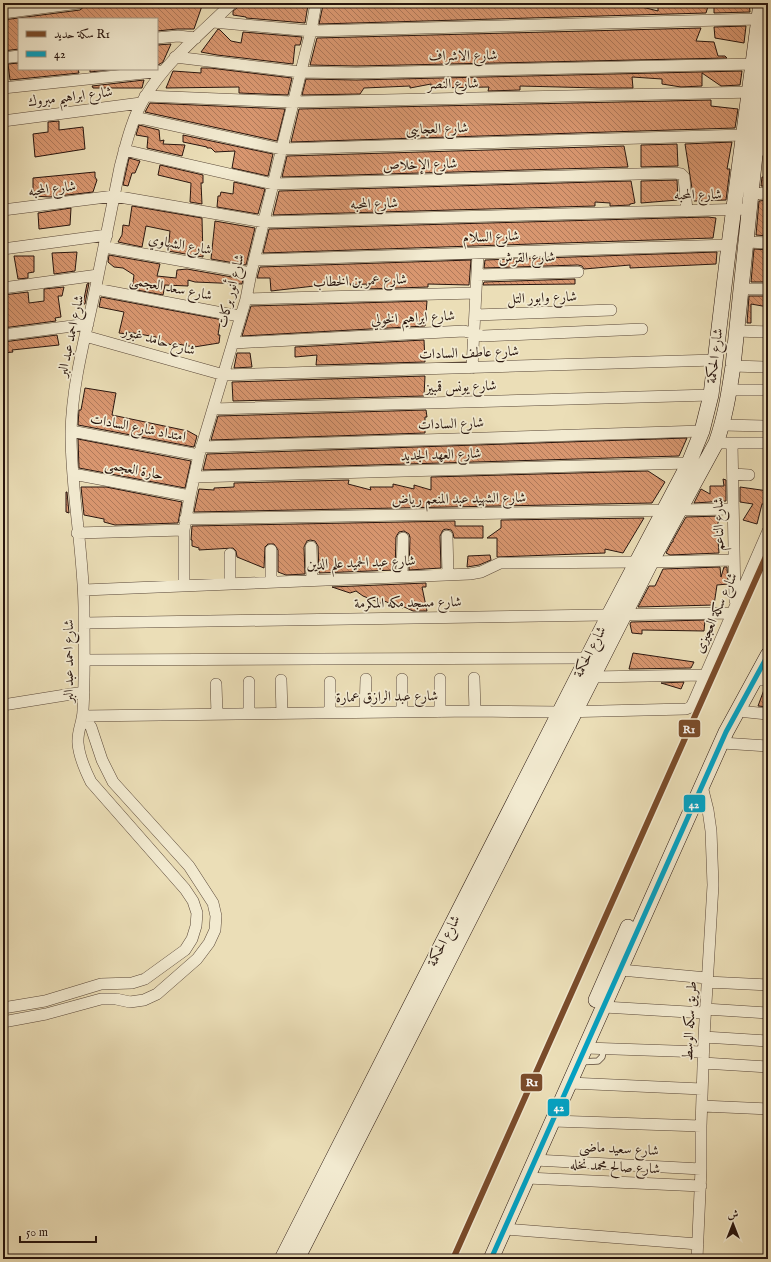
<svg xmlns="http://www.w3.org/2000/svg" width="771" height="1262" viewBox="0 0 771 1262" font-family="'IM FELL English',Amiri,serif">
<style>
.building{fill:url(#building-back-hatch);stroke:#28150e}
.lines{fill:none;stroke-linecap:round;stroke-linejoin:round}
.lane-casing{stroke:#594738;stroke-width:7}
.street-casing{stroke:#594738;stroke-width:12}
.secondary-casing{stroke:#28150e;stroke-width:16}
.lane{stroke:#f2ead0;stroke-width:5.5}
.street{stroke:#f2ead0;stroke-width:11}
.secondary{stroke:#f2ead0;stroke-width:15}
.bus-1-casing{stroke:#f2ead0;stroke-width:8}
.bus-1{stroke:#02a2c4;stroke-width:5}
.rail-1-casing{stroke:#f2ead0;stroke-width:9}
.rail-1{stroke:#7a4b2a;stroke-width:6}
.labels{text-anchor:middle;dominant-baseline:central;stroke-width:3.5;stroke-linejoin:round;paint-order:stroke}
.street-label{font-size:14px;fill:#28150e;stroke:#f2ead0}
.line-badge{stroke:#f2ead0;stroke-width:1.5}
.badge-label{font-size:11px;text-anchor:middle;font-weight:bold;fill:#fff}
</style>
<defs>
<pattern id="building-back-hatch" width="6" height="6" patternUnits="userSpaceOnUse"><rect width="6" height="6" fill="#d8966f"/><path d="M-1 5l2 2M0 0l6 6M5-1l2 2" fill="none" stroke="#af795a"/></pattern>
</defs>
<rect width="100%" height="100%" fill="#ebdeb7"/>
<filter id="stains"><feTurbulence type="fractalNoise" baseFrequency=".005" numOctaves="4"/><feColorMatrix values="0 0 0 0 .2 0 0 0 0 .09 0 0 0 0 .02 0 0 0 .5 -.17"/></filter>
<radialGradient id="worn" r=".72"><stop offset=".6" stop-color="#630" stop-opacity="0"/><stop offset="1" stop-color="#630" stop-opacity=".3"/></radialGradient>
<path class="building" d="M3,3h16v1l-16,2z
M109,3h94l-9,26h-17l-20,2v-12h-138v30l-16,2v-31l77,-10 6,-5z
M239,3h54l15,2 -3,18 -59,-5v-1l-13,-2v-4l4,-3z
M368,3l26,2v-2h240v2l24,6v-8h51l-3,10 -387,11 4,-19h16v-1l28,2z
M714,3l11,1v-1h24l1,9 -36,1z
M746,26l-2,17 -29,-5 -1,-11z
M701,28l-5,13 18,1 4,14h7l2,2 -371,8 -46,-1 7,-27z
M218,29l2,1 11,11 10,2 2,-11 59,5 -2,8h-5l-2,19 -76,-9 -16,-3z
M171,44l-8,18 -3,2 -3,1v-20z
M19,63v6h59l1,4 -69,7 -2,-16z
M201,68h9l82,10 -4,17 -49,-2v-6l-73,1 7,-17 28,2z
M90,69h26l-26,3z
M742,71l-2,14 -19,1 -19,-13v13l-21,1 -19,-3v-5l-30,-2 1,11h-34l-79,-2v4l-32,1 1,-4 -57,1h-1v-4l-21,4v-2l-46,2 -4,6 -58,1 4,-16 50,1z
M144,80l-2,8h-49l-1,-2z
M711,100v6l27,3 -3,19 -444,14 8,-33z
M150,103l135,6 -8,32 -132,-29z
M59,121v9l24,-3 2,22 -50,8 -2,-23 15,-2v-10z
M139,125l20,5 1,11 4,-1 -1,4 22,1 -3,11 -35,-8 1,-11 -12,-2z
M183,135l90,19 -5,22 -36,-8 3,-17 -20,1 -4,-4h-4v-1l-24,-5z
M732,142l-5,27h3l-4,31 -32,1 -9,-57z
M677,144l1,22 -37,1v-22z
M624,146l4,21 -346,10 5,-21z
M129,158l11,3 -5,12h-3l-4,13 -5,-1z
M160,165l43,10v8h-2l1,21 -12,-2 1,-19 -33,-8z
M95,172v5l2,3 -4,12 -43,5 -17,-1v-18z
M762,177h6v9h-7z
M677,180l1,20 -37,3v-22z
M631,181l4,22 -5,1v1l-20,1v-3l-15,-1v4l-322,9 6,-24z
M234,182l31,7 -7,25 -41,-7 1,-11h2l1,-4 12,2z
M768,200v36l-12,-1 3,-34z
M132,206l70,12 1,39 -35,-6 2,-20 -24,-5 -4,21 -24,-5 4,-7 1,-10 6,1z
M71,208l-1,17 -31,4 -1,-16z
M708,217l8,1 -3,20 -450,15 6,-24z
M215,221l40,7 -9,37 -35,-6z
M754,249l14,1v32h-17z
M77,252l-2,19 -21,3 -2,-21z
M717,252l-1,12 -86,4v-3l-46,4 -2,-3 -4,-1 -94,3 1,-8z
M109,255l51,9 -3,12 19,2 1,-8 10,-1 56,10 -1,5 -47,-2 -7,-2v6l-23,-1 -2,10 -31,-6 2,-14 -11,-7 -9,-1 -6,-5z
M14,256h20v16l-6,1v5l-10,1z
M471,260l-2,25 -41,-1v3l-62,2 1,-5 -17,1v-2l-27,2 -52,6 -1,-13h-13l3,-11z
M575,279v5l-92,1 1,-3z
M89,283l-4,21h-2l4,-20z
M64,287l-2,9h-4l3,21 -6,1 1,3 -53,7v-33l25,-3 1,11 15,-2v-12z
M749,296h19v11l-17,-3v19h-4z
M101,297l122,23 -3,2 -2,13h2l-1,8 -25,4 -22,-4v2l-17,-5 1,-3 -28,-5 -1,2 -8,-1 5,-21 -25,-5z
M427,301l-2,25 -183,10 9,-30z
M57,335l2,10 -47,5 1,2 -10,1v-11z
M424,340l1,22 -109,3 1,-10 -22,2v-10z
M237,353h13l2,14 -18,1z
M425,376l-1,20 -191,5 -1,-19z
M85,388l31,5 -4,22 76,16 9,5 -3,11 -116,-22 1,-15h2z
M426,410l1,7h-2v16l-214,7 7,-24z
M687,438l-8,18 -476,14 4,-16z
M78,439l113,22 -6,27 -106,-20z
M648,471l17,11 -13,21 -458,9 5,-23 15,1v-2l20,-1v-4l115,-3 -1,4 23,6 -1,-3h23v-3l21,5v-4l17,5v-13z
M723,479l3,1v21l-32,2 7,-14 9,5v-8h14z
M81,487h25l76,15 -4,21 -63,2 -11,-3v-3l-20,-4z
M740,487l28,4 -2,13h-4l-5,20 -14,-4 10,-16 -13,-2z
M66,492h1l2,21 -3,-1z
M721,516l-2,2 -2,10 2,25 -49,2 -4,-2 6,-11h1v-2l13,-23z
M644,518l-21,35 -18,-4v4l-108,4v-19h-10l14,-10v-8z
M455,521v5h28v12h-29l-1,-5 -2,-3 -5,-1 -3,1 -3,6 1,32 -32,2 1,-32 -1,-4 -5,-3 -5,1 -3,5 -1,33 -76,3 -1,-27 -3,-5 -5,-1 -3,1 -3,6 1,27 -19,1 -8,-3v-22l-4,-6h-6l-3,3 -1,21 -27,-11 -1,-6 -3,-3 -34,2v-2l-7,-2v-6h-1l1,-14z
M490,555l1,5 -12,5 -12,2 1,-11z
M720,567l1,10 3,-10h3l1,17 -11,1 -3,20 -76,2 11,-21h6l8,-17z
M426,583v4h-4l5,24h-14l-11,-5 1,2 -19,-7 -1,3 -20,-8 -7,-5 -6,2 -18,-6z
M705,620l-1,11 -62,-1v4l-10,-1 -2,-9 1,-2z
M633,653l61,9 -3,6 -62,1z
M684,682l-3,7 -20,-6z
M765,687h3v20l-10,-1z"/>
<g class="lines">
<g class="lane-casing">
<path id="lane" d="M580,1062l18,-1 4,-4 2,-9"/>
</g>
<g class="street-casing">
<path id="street" d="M3,13l76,-10
M213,22l98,9 448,-12
M157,38l21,-2 18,2
M175,57l125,15 56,1 397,-9
M3,58l16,-2
M3,88l160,-17
M145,96l148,6 463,-10
M135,117l146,32 462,-14
M3,121l138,-18
M124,150l149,34 402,-11 6,1 3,3 3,34
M755,150h13
M751,194l17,-1
M3,210l111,-14 150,26 485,-13
M746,242l22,1
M104,247l147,26
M3,249l104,-14
M255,260l474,-15
M477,275l101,-3
M3,288l95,-13
M96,289l126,24 19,3
M742,289h26
M246,299l230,-6
M475,315l136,-5
M736,331l32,1
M3,335l85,-11
M85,336l139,39 491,-15
M234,343l230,-12 19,5 159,-7
M733,366l35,1
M472,368l6,-115
M729,390h39
M213,409l498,-14
M723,425l45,1
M71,431l128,24
M716,443h52
M732,443l3,158
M201,447l501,-16
M73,474l117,22
M733,474l16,1
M194,477l495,-14
M185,519l548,-10
M77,533l107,-3
M447,536l1,39
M311,547l1,33
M651,562l83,-2
M402,576l1,-38
M271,582v-32
M230,584v-30
M184,586v-56l6,-34 9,-41 47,-156 5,-26 60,-242 5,-28
M84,590l386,-16 11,-2 19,-9 137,-1
M84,623l648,-10
M84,660l504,-2
M592,677l113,-2
M474,678l1,33
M402,679v33
M281,680l1,33
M755,680h13
M249,682v31
M330,682v31
M216,684l1,30
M3,705l81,-13
M738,711l30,3
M365,712l1,-33
M440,712v-33
M83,716l392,-5 85,1 126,-3 5,-2 3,-6 74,-170
M722,743l46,3
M621,970l86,8
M707,982l61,3
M604,1007l101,6
M3,1008l42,-7 56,-17 31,-1 13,-4 40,-29 7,-11 4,-13 1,-13 -4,-12 -8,-12 -94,-107c-6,-12 -12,-25 -13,-39 -1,-12 5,-21 5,-33 2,-34 1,-69 1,-103 -1,-59 -13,-116 -13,-174 1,-52 16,-102 26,-152 8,-38 15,-76 23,-114 6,-23 12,-49 25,-70 22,-37 57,-64 87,-94
M705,1009l63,4
M3,1022l43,-8 55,-15h15l14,3 14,-2 13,-6 40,-35 12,-16 6,-13 1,-14 -3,-13 -24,-37 -76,-84 -11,-22 -11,-33 -8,-11
M704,1037l64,4
M586,1048l117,4
M703,1063l65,4
M570,1083l132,6
M702,1106l66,3
M553,1121l148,5
M535,1160l166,9
M527,1178l174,8
M504,1229l194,15
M697,1259l4,-90v-43l3,-89 9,-152 -2,-54 -3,-21 -6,-24"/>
</g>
<g class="secondary-casing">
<path id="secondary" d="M596,1000l32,-73
M282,1259l327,-644 80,-152 13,-32 9,-36 18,-150 32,-242
M297,1259l354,-697 65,-119c9,-25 13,-50 17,-77l27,-259 8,-66
M491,1259l235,-527 42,-77"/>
</g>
<use href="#lane" class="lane"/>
<use href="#street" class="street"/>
<use href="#secondary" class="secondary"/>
<g class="bus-1-casing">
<path id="bus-1" d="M491,1259l235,-527 42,-77"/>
</g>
<use href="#bus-1" class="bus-1"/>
<g class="rail-1-casing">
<path id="rail-1" d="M453,1259l315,-707"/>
</g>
<use href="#rail-1" class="rail-1"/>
</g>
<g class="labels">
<g class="street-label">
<text transform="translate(463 56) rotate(-1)">شارع الاشراف</text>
<text transform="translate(453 84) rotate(-1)">شارع النصر</text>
<text transform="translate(70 97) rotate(-7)">شارع ابراهيم مبروك</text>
<text transform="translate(437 129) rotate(-2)">شارع العجايبى</text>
<text transform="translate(420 165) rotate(-2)">شارع الإخلاص</text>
<text transform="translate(52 189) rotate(-7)">شارع المحبه</text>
<text transform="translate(698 195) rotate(-1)">شارع المحبه</text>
<text transform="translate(374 204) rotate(-2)">شارع المحبه</text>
<text transform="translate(491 237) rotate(-2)">شارع السلام</text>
<text transform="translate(180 245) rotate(10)">شارع الشهاوي</text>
<text transform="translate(527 258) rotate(-2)">شارع القرش</text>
<text transform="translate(360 281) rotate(-2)">شارع عمر بن الخطاب</text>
<text transform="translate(171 288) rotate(11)">شارع سعد العجمى</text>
<text transform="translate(231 291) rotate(-76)">شارع أنور بركات</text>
<text transform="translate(542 298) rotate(-2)">شارع وابور التل</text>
<text transform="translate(413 318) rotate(-3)">شارع ابراهيم الخولي</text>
<text transform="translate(71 336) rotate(-78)">شارع احمد عبد البر</text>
<text transform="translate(159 341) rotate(16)">شارع حامد غبور</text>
<text transform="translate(469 353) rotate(-2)">شارع عاطف السادات</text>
<text transform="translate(715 356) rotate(-83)">شارع الحكمة</text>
<text transform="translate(461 387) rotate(-2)">شارع يونس قمبيز</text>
<text transform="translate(451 424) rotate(-2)">شارع السادات</text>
<text transform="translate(138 428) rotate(11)">امتداد شارع السادات</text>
<text transform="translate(441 455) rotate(-2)">شارع العهد الجديد</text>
<text transform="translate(134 470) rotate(11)">حارة العجمى</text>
<text transform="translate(459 499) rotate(-1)">شارع الشهيد عبد المنعم رياض</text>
<text transform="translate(719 524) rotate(-91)">شارع الناعم</text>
<text transform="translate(361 563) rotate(-2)">شارع عبد الحميد علم الدين</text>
<text transform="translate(408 603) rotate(-1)">شارع مسجد مكه المكرمة</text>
<text transform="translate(716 613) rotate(-66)">شارع سكة العجيزى</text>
<text transform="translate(590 652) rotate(-63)">شارع الحكمة</text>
<text transform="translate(69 661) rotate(-90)">شارع احمد عبد البر</text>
<text transform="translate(387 697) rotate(-1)">شارع عبد الرازق عمارة</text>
<text transform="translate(444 941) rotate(-63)">شارع الحكمة</text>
<text transform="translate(690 1021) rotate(-87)">طريق سكه الوسط</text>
<text transform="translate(619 1149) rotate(3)">شارع سعيد ماضي</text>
<text transform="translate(615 1167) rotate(3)">شارع صالح محمد نخله</text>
</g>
</g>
<g class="line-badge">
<rect x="678" y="719" width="23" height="19" rx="4" fill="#7a4b2a"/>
<rect x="683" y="794" width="23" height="19" rx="4" fill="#02a2c4"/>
<rect x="520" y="1073" width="23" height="19" rx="4" fill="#7a4b2a"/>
<rect x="547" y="1098" width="23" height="19" rx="4" fill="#02a2c4"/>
</g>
<g class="badge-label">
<text x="689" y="733">R1</text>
<text x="694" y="808">42</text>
<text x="532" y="1086">R1</text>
<text x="559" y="1111">42</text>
</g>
<rect width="771" height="1262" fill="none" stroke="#ebdeb7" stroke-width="16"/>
<rect x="4" y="4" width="763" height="1254" fill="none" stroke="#28150e" stroke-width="2"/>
<rect x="8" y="8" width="755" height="1246" fill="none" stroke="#28150e"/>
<rect x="18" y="18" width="140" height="52" fill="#f2ead0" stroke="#a19582"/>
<rect x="26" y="31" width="20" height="6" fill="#7a4b2a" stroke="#a19582"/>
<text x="54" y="38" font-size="12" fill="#28150e">سكة حديد R1</text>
<rect x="26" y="51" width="20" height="6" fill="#02a2c4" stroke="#a19582"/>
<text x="54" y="58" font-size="12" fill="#28150e">42</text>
<g transform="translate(733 1224)" stroke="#f2ead0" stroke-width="3" paint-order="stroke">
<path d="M0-3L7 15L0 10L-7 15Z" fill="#28150e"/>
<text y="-6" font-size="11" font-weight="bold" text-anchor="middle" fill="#28150e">ش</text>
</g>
<path d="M20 1236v6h76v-6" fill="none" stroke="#28150e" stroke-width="2"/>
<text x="26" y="1236" font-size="12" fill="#28150e" stroke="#f2ead0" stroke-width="3" paint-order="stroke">50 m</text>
<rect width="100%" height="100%" filter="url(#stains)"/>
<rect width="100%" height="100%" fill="url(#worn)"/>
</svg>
